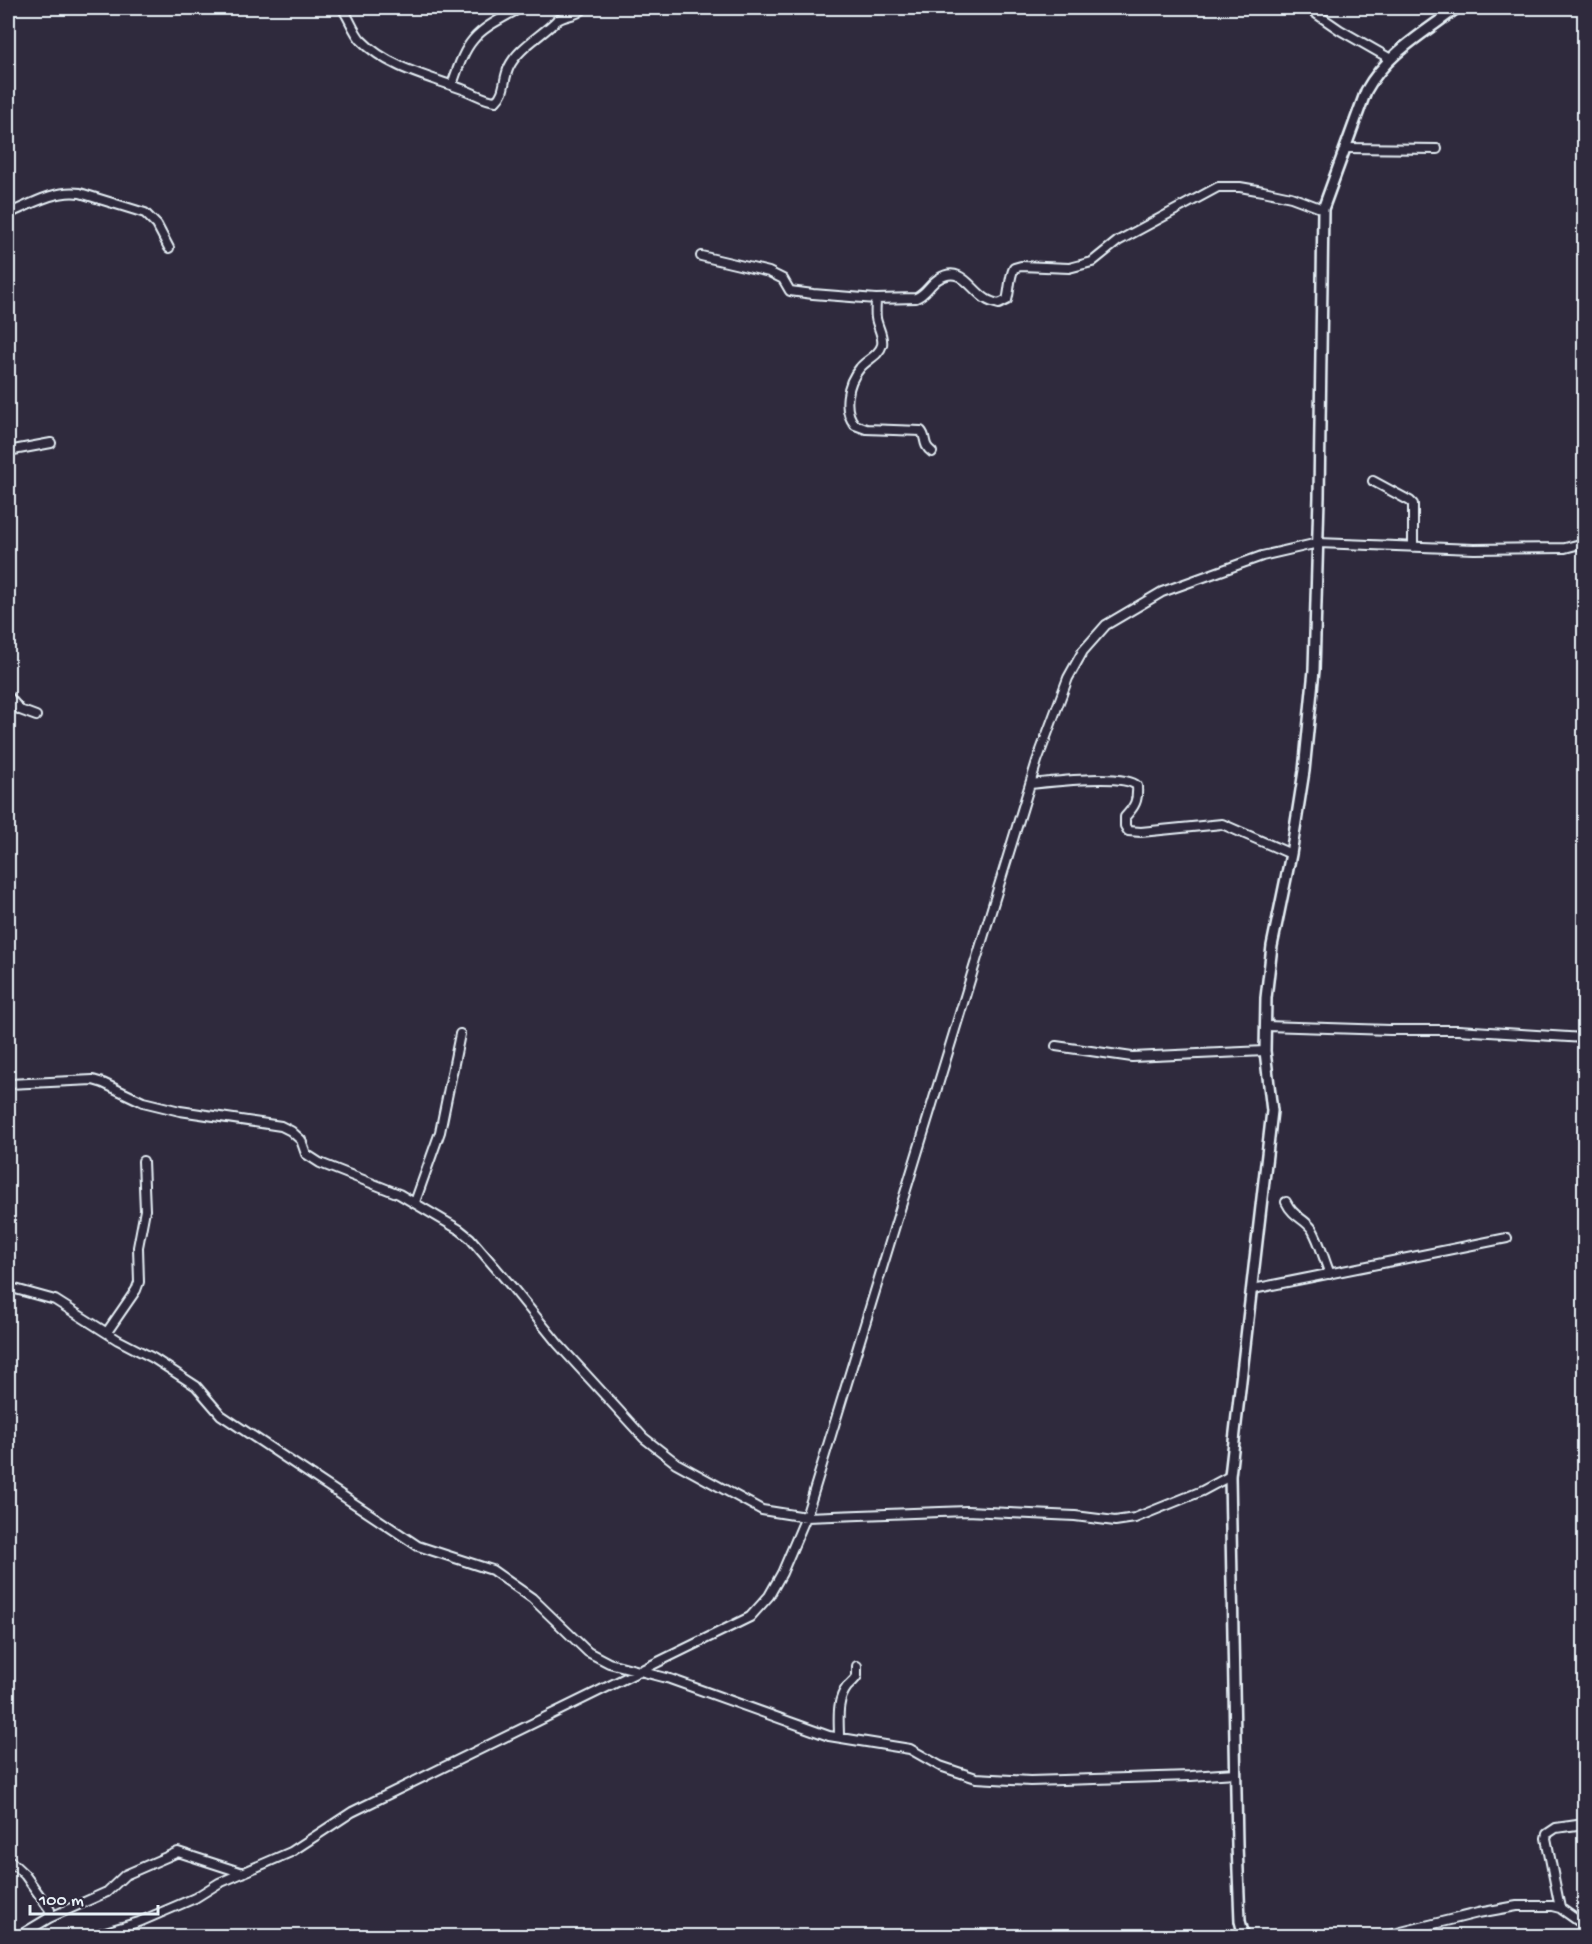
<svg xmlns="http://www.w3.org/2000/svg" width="1592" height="1944" viewBox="0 0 1592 1944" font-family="'Gochi Hand',sans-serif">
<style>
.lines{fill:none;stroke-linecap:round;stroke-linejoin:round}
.minor-casing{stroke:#e8f1f8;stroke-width:12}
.tertiary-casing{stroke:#e8f1f8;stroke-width:14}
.minor{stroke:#2f2a3d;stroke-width:8}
.tertiary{stroke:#2f2a3d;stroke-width:9}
</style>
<rect width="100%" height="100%" fill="#2f2a3d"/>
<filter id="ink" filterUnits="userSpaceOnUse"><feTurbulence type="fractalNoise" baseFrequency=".0167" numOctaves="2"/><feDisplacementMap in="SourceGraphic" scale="12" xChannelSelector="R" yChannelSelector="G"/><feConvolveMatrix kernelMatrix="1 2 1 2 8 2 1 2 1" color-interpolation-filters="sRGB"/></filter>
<g filter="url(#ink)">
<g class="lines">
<g class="minor-casing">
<path id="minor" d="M342,8c7,9 11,23 19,32 27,28 69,37 104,50 11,4 19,10 31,11 10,-9 7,-22 13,-34 9,-19 32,-31 47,-46 9,-7 20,-4 28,-13
M1308,8l32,22 49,28
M452,85c15,-45 21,-52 63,-74
M1345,148l92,1
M8,214c21,-9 48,-25 72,-21l65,20 12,12 12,23
M701,256l68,16 14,7 7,12 23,3 63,5 40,-1c10,-4 13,-13 22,-19 23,-15 32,10 48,20 3,2 9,4 13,5l8,-4c3,-10 2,-22 7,-32l7,-2 48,2 23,-6 26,-21 100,-54h22l23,4 28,6 32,12
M876,299c0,6 -1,13 0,19 1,8 8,18 6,27 -3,11 -16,15 -22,23 -13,15 -18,42 -5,57l11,4 55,2c6,6 1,14 11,21
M8,451l43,-8
M1373,481l37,20 3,3v43
M8,696l12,14 16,6
M1030,784c20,-2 95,-11 107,2 1,15 -2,20 -12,31v9l3,5 13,1 81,-8 69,30
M1266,1026l124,4h68l126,8
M1056,1046l76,11 133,-6
M8,1084l85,-4 10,3 40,19 37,9 101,15 10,5 10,9 5,14 14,9 79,31 61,36 10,8 42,49 46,57 86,94 32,25 86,47 44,7 161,-6 108,5 40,5 20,-3 67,-27 28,-15
M415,1202l25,-70 20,-98
M1286,1202c7,15 18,16 26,27 8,13 12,31 18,45
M8,1287l47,13 63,40 35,18 43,28 25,29 197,131 74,24 40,28 56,54 21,11 61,16 159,57 81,13 30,17 36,12 54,3 161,-5 44,-3
M1253,1289l254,-51
M107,1332l29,-42 3,-8 -1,-35 7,-37 -2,-49
M839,1737c0,-17 -3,-36 8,-50 4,-4 8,-7 10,-11v-10
M8,1859l17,16 25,35 -1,8 -30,18
M1560,1908l-14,-70 1,-4 9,-6 28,-4
M49,1918l58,-26 18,-17 53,-23 65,21
M92,1936l47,-14 56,-24 24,-15 72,-31 61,-40 398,-195 19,-21 13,-23 24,-56 231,-756 31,-83 15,-27 23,-26 56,-33 100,-36 56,-13 156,6 91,-1 19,-5
M1385,1936l93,-23 39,-7h35l8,2 24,17"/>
</g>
<g class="tertiary-casing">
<path id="tertiary" d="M1244,1936l-4,-15 -3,-76 -7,-369 42,-365 -7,-60 1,-53 6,-52 19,-92 13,-83 10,-101 5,-173 4,-288 43,-118c20,-37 58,-58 91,-83"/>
</g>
<use href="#minor" class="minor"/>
<use href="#tertiary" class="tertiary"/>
</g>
</g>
<rect width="1592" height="1944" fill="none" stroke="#2f2a3d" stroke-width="30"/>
<rect x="15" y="15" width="1562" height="1914" fill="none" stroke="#e8f1f8" stroke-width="2" filter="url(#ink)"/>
<path d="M30 1905v9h128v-9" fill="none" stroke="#e8f1f8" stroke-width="3"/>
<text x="39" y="1905" font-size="18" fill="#e8f1f8" stroke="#2f2a3d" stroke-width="4.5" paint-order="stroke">100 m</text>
</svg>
